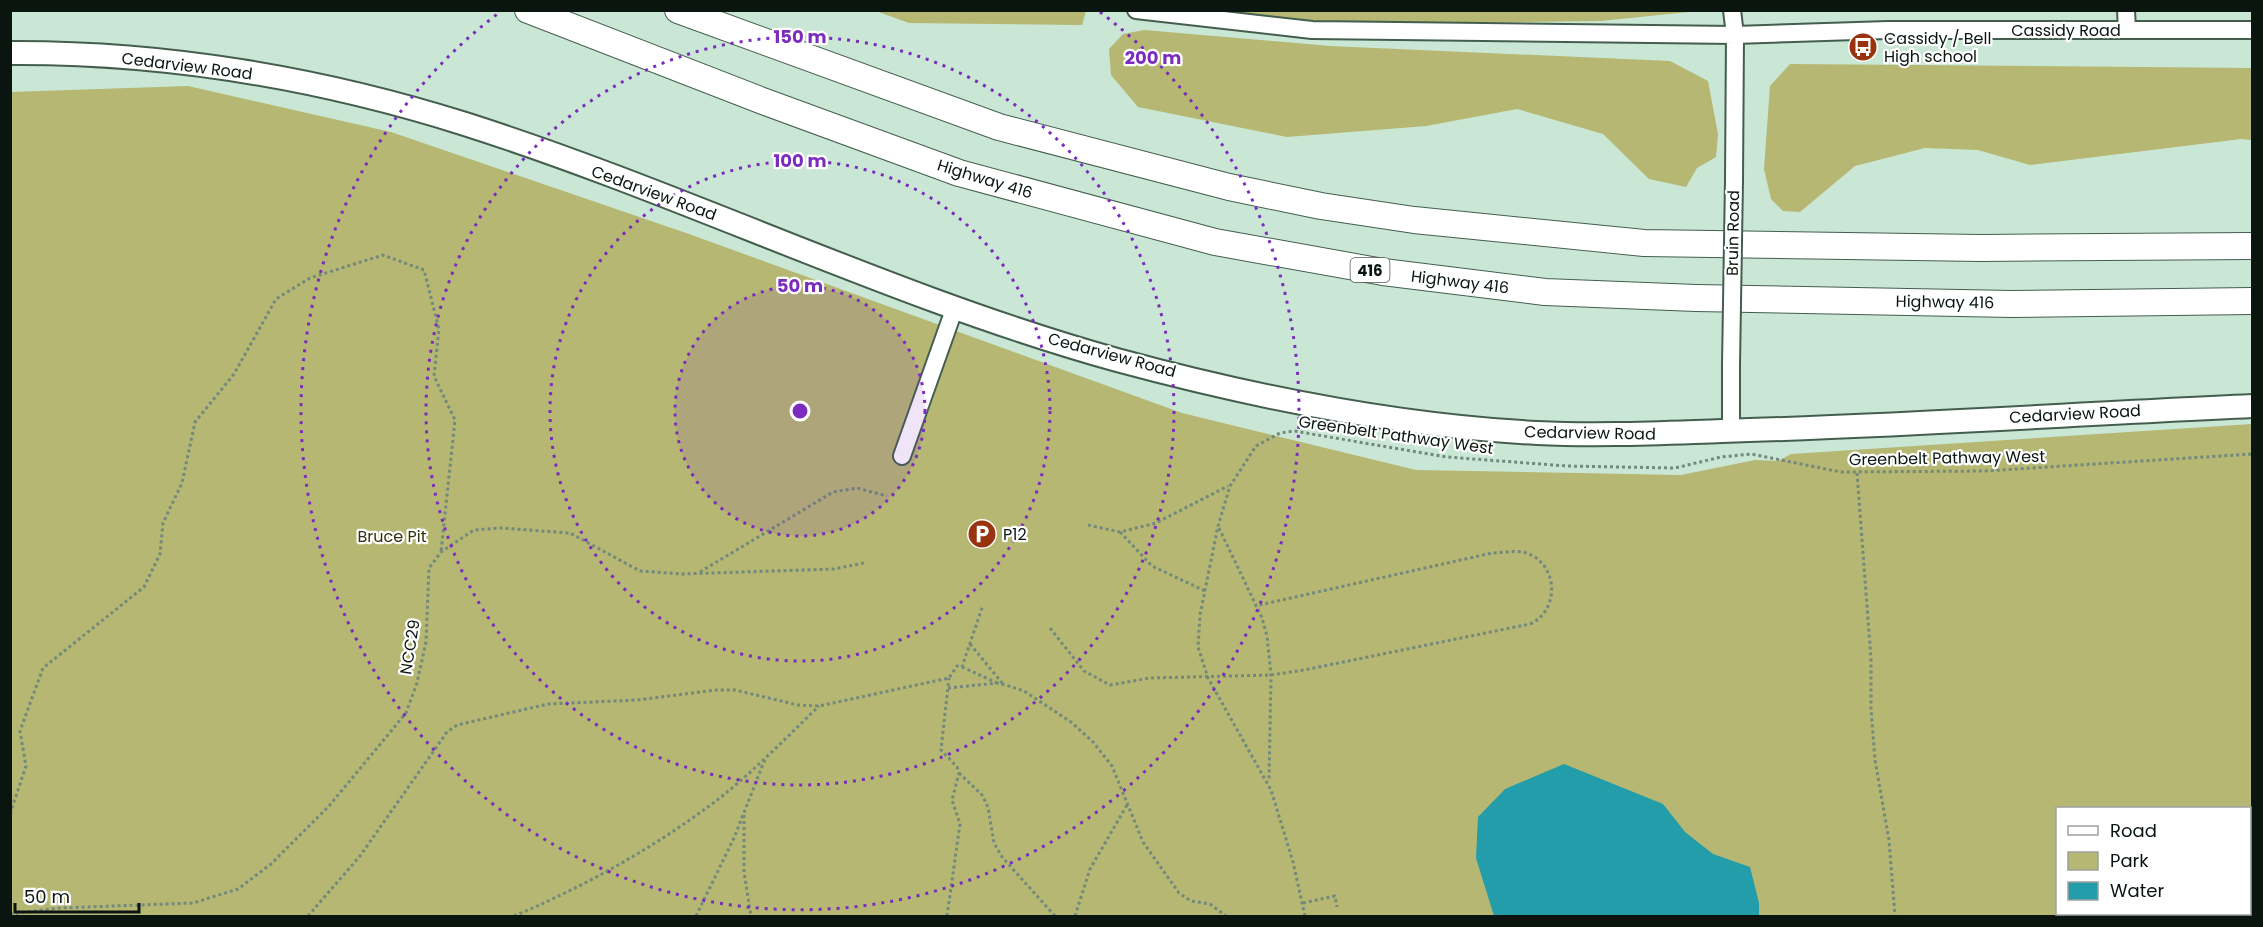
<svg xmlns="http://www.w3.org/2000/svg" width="2263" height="927" viewBox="0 0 2263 927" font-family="Poppins,sans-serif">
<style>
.green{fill:#b5b772;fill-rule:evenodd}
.water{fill:#229da9}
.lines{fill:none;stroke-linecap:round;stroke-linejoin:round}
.minor-casing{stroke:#445e4e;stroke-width:20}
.major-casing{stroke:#445e4e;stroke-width:26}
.highway-casing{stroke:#445e4e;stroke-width:28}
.path{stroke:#73897c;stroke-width:3;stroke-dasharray:3 3;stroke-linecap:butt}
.minor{stroke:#fff;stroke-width:16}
.major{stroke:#fff;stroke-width:22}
.highway{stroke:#fff;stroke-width:26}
.minor-bridge-casing{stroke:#445e4e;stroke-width:20;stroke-linecap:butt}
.minor-bridge{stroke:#fff;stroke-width:16}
.ring{fill:none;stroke:#7b2cbf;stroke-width:3;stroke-dasharray:3 6}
.labels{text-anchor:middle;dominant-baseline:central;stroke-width:4.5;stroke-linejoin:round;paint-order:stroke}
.shield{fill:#fff;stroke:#545b57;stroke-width:1.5}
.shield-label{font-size:15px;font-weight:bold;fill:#0a150f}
.street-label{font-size:16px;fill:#0a150f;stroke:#fff}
.poi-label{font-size:16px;fill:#0a150f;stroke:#fff;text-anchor:start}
.park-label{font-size:16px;fill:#31320f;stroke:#fff}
.centre{fill:#7b2cbf;stroke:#fff;stroke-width:3}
.ring-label{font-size:18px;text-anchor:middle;font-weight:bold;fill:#7b2cbf;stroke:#fff;stroke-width:4.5;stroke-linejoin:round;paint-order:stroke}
</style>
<rect width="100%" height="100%" fill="#c9e7d4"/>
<path class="green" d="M876,11h210l-4,14 -173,-2z
M1219,11h479l-97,10 -252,3z
M1144,30l186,16 340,15 38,20 10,53 -2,23 -19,11 -11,19 -37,-8 -46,-45 -86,-25 -91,17 -139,11 -149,-30 -27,-32 -2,-26 14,-15z
M1790,64l462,4v72l-11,-1 -211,26 -52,-15 -53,-2 -70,18 -55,46 -17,-1 -12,-12 -7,-30 6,-83z
M188,86l203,46 298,102 493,179 234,57 265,5 74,-15 23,1 13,-7 461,-30v492h-2241l-1,-824zM2058,808h192v106h-192z"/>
<path class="water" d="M1564,764l99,40 22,28 28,22 37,13 9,36v13h-265l-18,-58 2,-41 27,-28z"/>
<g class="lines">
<g class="minor-casing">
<path id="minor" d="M1136,10l176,20 423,5 153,-5h364
M1732,10l3,25 -1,145
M2126,10l1,20
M1731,365v66
M902,456l53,-149"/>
</g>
<g class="major-casing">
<path id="major" d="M10,53c153,-1 309,25 455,71 220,70 429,174 652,236 133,36 283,66 420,73 62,3 123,0 185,-2 177,-5 354,-17 530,-25"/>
</g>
<g class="highway-casing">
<path id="highway" d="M528,10l232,90 199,73 256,69 168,30 162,20 151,6 316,6 240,-3
M678,10l321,117 230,60 92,19 93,14 230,23 337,5 271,-2"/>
</g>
<path class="path" d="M1857,473l14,186v50l4,51 14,80 6,76
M1088,525l32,7 36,-9 72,-37
M1219,528l43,90 5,18 4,39 -2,106
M1120,532l32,34 53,25
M700,572l133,-80 24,-4 30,8
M1050,628l34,43 26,14 40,-7 121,-3 33,-5 226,-46c29,-13 29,-57 -1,-70 -11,-5 -25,-1 -37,-1l-237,53
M970,644l33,40
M962,667l35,16
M948,688l50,-5 14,4 12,4 47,31 22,20 19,24 31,76 36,51 12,8 19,3 16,12
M959,773l23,22 6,12 6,36 8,14 53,59
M10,814l16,-48 -6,-35 23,-63 101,-81 16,-33 3,-31 19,-40 13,-61 39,-48 42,-75 34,-21 73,-23 41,15 15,59 -5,47 21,44 -14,132
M744,815v57l7,44
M1303,903l32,-7 2,11
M10,914l50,-6 133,-5 45,-14 33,-25 58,-58 77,-93 11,-30 9,-41 3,-74 12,-16 33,-22 27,-2 69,5 70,38 42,3 152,-5 30,-6
M308,916l52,-60 87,-124 10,-7 91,-21 89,-4 79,-10h19l63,15 21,1 130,-28 8,-12 5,1 21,-62
M514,916c72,-30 145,-71 207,-119 35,-28 66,-60 98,-91
M696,916l38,-78 31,-79
M947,916l13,-92 -8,-24 7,-27 -2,-6 -16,-17 8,-72
M1075,916l15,-47 37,-64
M1305,916l-12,-54 -22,-72 -63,-112 -10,-31 2,-32 18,-89 12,-40 26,-40 24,-13 14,-2 153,26 120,9 108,2 46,-11 30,-3 90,18 144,-1 267,-17"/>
<use href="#minor" class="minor"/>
<use href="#major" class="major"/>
<use href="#highway" class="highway"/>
<g class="minor-bridge-casing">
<path id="minor-bridge" d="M1731,365l3,-185"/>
</g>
<use href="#minor-bridge" class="minor-bridge"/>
</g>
<circle cx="800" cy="411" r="125" fill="#7b2cbf" fill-opacity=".12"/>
<g class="ring">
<circle cx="800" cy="411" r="125"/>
<circle cx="800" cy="411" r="250"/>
<circle cx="800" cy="411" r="374"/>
<path d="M1100 12A499 499 0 1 1 500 12"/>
</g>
<defs>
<g id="bus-disc" transform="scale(1.5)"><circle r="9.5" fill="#99320e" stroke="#fff"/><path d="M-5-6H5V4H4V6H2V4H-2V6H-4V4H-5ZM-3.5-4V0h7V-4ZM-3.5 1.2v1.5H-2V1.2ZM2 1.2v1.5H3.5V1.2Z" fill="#fff"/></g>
<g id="parking-disc" transform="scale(1.5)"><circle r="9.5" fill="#99320e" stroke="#fff"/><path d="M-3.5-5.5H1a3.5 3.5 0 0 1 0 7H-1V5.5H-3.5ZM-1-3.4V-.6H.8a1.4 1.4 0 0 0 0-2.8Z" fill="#fff"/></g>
</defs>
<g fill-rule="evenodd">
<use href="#bus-disc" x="1863" y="47"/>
<use href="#parking-disc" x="982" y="534"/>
</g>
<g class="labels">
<rect class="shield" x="1350.5" y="258" width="39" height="24" rx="4.5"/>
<g class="shield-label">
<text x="1370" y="270">416</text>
</g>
<g class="street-label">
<text x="2066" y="30">Cassidy Road</text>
<text transform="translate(187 66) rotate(7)">Cedarview Road</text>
<text transform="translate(985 179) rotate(17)">Highway 416</text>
<text transform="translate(654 193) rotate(20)">Cedarview Road</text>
<text transform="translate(1733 233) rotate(-89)">Bruin Road</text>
<text transform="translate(1460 282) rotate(7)">Highway 416</text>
<text transform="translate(1945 302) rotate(1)">Highway 416</text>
<text transform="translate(1112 355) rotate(15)">Cedarview Road</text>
<text transform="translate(2075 414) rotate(-3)">Cedarview Road</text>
<text transform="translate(1590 433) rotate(1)">Cedarview Road</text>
<text transform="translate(1396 435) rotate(8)">Greenbelt Pathway West</text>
<text transform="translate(1947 458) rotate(-1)">Greenbelt Pathway West</text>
<text transform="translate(410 647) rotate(-81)">NCC29</text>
</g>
<g class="poi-label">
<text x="1884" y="38">Cassidy / Bell<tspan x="1884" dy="18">High school</tspan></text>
<text x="1003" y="534">P12</text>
</g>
<g class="park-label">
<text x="392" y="536">Bruce Pit</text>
</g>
</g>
<circle cx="800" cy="411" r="9" class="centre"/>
<g class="ring-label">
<text x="800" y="43">150 m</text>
<text x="1153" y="64">200 m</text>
<text x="800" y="167">100 m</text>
<text x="800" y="292">50 m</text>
</g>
<rect width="2263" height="927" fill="none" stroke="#0a150f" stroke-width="24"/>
<rect x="2056" y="807" width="195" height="108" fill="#ffffff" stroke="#9da19f" stroke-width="1.5"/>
<rect x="2068" y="826" width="30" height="9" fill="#ffffff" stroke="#9da19f" stroke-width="1.5"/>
<text x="2110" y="837" font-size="18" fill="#0a150f">Road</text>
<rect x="2068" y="852" width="30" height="18" fill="#b5b772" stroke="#9da19f" stroke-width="1.5"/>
<text x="2110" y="867" font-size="18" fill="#0a150f">Park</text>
<rect x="2068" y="882" width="30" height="18" fill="#229da9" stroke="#9da19f" stroke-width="1.5"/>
<text x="2110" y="897" font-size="18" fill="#0a150f">Water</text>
<path d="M15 903v9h124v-9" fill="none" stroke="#0a150f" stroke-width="3"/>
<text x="24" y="903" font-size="18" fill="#0a150f" stroke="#ffffff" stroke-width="4.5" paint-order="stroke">50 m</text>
</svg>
